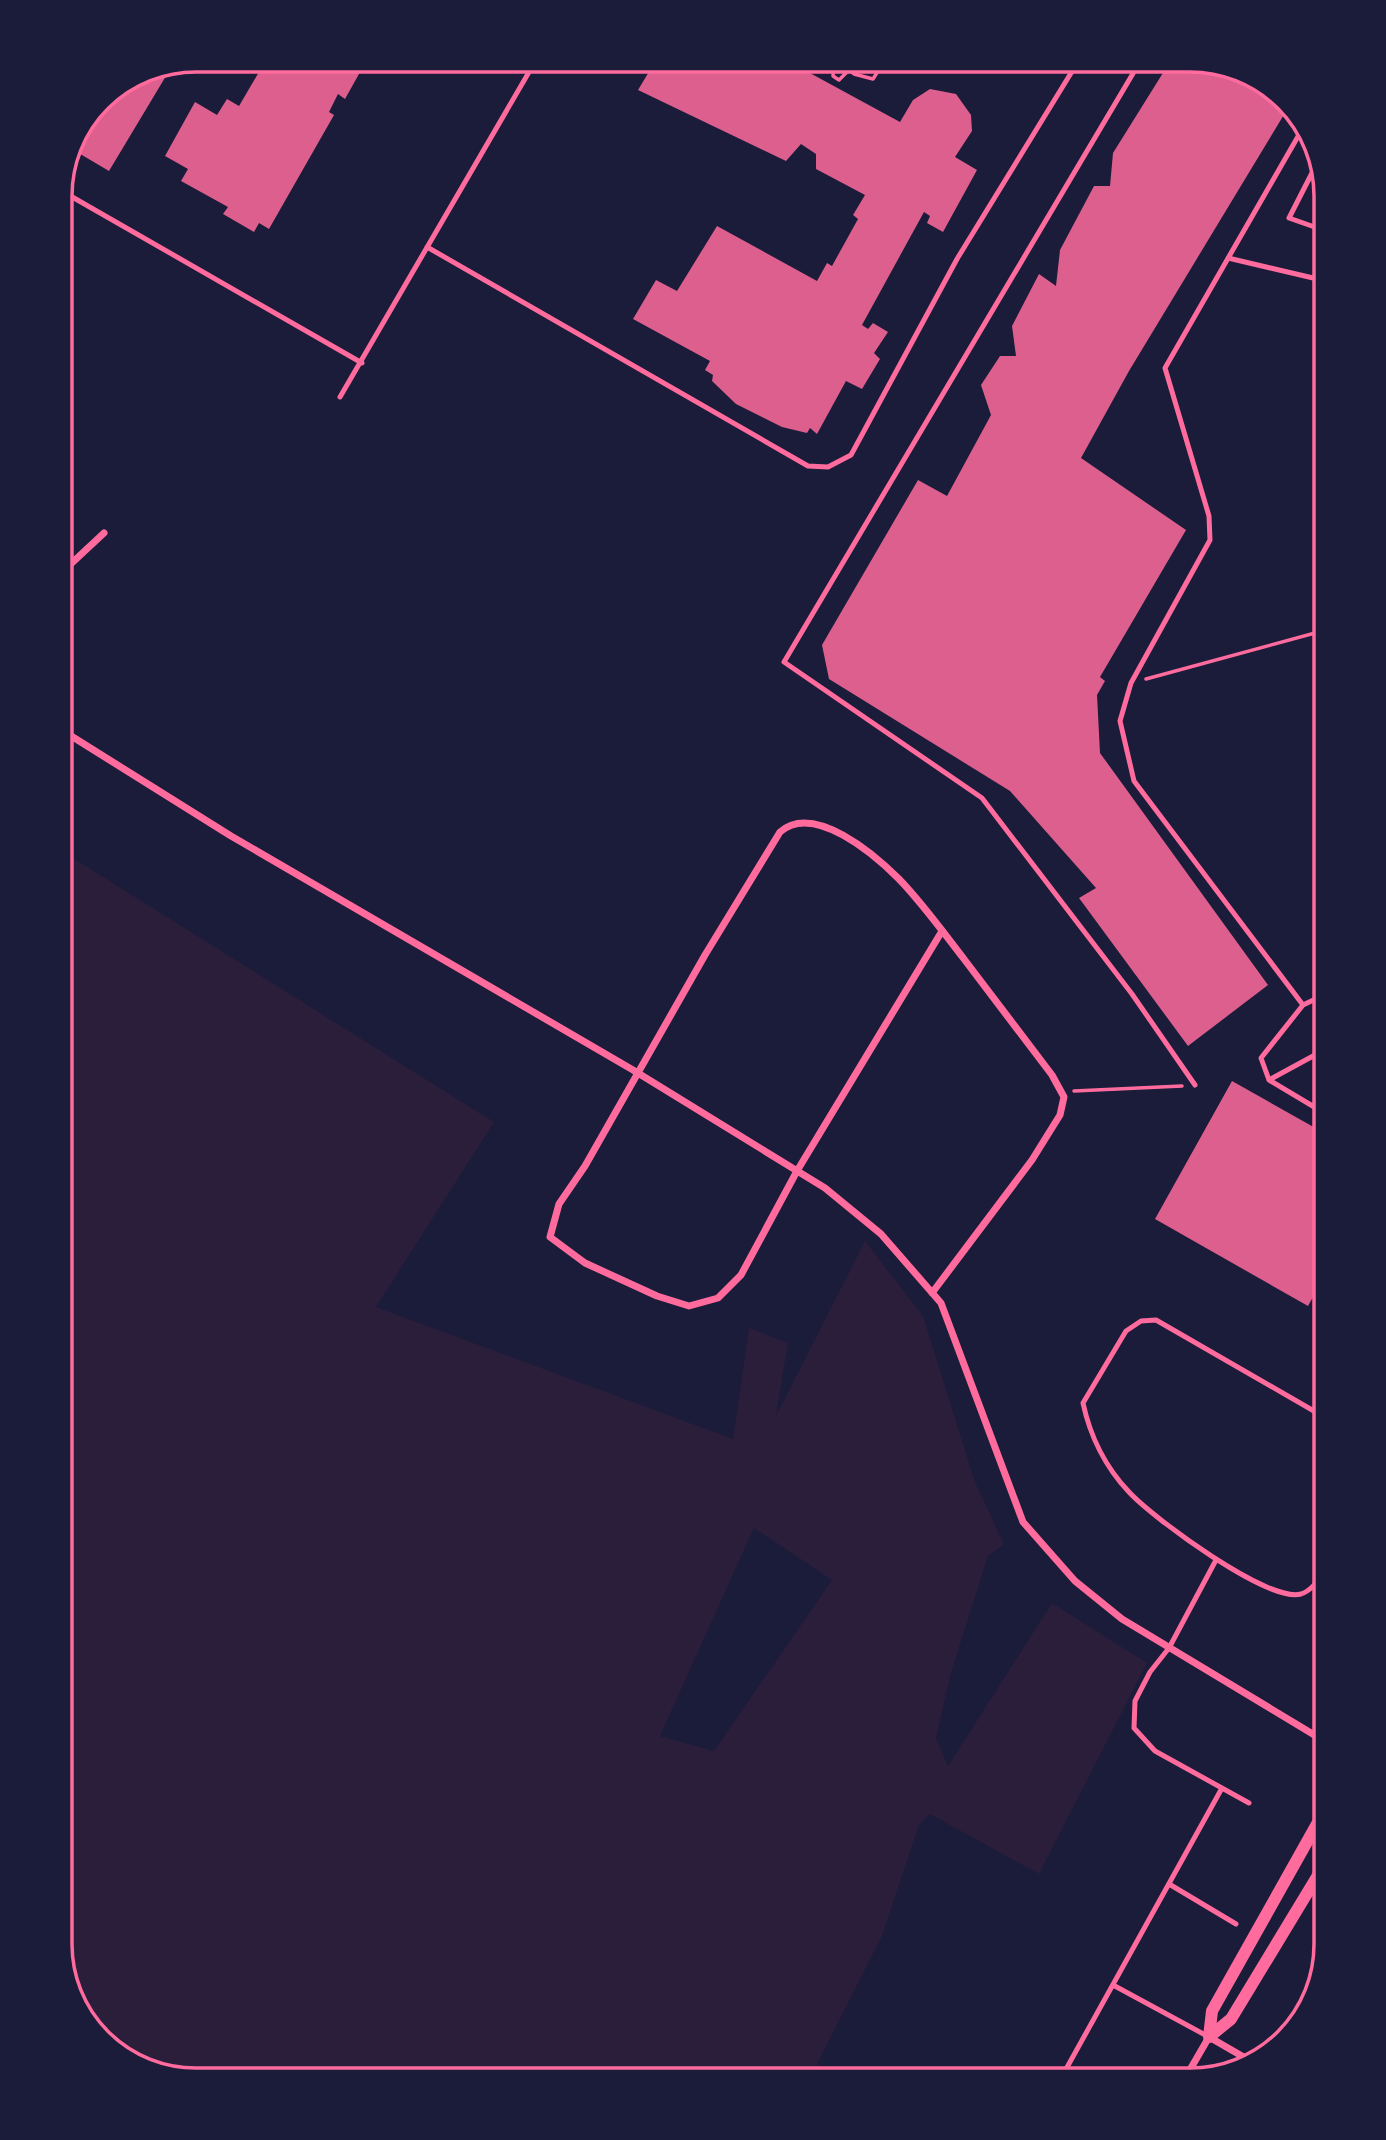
<svg xmlns="http://www.w3.org/2000/svg" width="1386" height="2140" viewBox="0 0 1386 2140" font-family="Mulish,sans-serif">
<style>
.green{fill:#2a1e3b;fill-rule:evenodd}
.building{fill:#dd5f8e}
.lines{fill:none;stroke-linecap:round;stroke-linejoin:round}
.path{stroke:#ff6b9d;stroke-width:3.5}
.service{stroke:#ff6b9d;stroke-width:5}
.minor{stroke:#ff6b9d;stroke-width:7}
.tertiary{stroke:#ff6b9d;stroke-width:12}
.rim{fill:none;stroke:#ff6b9d;stroke-width:3.5}
</style>
<rect width="100%" height="100%" fill="#1b1b3a"/>
<path class="green" d="M60,850l434,272 -118,185 357,132 16,-111 39,15 -12,73 89,-175 58,75 52,166 29,62 -16,12 -37,117 -15,65 12,28 104,-163 95,60 -108,211 -109,-60 -11,11 -37,111 -65,128 32,16h-662l-67,-22 -46,-53 -14,-61zM754,1528l78,52 -118,171 -54,-15z"/>
<path class="building" d="M266,60h91l7,5 -19,34 -7,-5 -9,18 5,3 -65,114 -10,-6 -5,9 -31,-18 5,-7 -47,-26 7,-12 -23,-13 30,-54 22,13 10,-16 12,7z
M647,60h139l114,62 13,-22 17,-11 26,5 15,21 1,16 -17,26 22,13 -34,62 -16,-9 3,-7 -6,-4 -62,113 6,4 5,-6 15,9 -14,21 6,6 -18,30 -16,-8 -29,53 -7,-6 -3,5 -25,-6 -46,-23 -24,-23 1,-6 -8,-5 5,-9 -77,-42 23,-39 21,11 40,-65 100,55 10,-18 5,3 26,-47 -5,-4 12,-20 -49,-26v-15l-15,-10 -15,17 -148,-71 15,-25z
M1171,60h28l66,22 23,26 -159,263 -48,87 105,72 -86,147 5,4 -8,14 3,58 168,232 -80,61 -109,-148 17,-10 -86,-97 -181,-112 -7,-34 96,-165 29,16 44,-81 -10,-30 19,-29h16l-4,-30 27,-52 17,12 4,-36 34,-64h16l3,-33z
M161,66l8,5 -60,100 -39,-23 12,-24 18,-25 44,-29z
M1232,1081l94,53v140l-18,32 -153,-87z"/>
<g class="lines">
<path class="path" d="M834,60l-1,16 6,4 10,-10
M848,60l1,10 5,4 19,5 12,-19
M1146,679l180,-49
M1074,1091l108,-5"/>
<path class="service" d="M1141,60l-357,602 198,136 150,196 63,91
M1304,126l-139,242 44,148 1,24 -79,143 -11,38 14,60 169,224 23,-11
M1313,171l-24,47 37,13
M60,190l302,173
M427,247l381,219 20,1 23,-12 106,-196 122,-199
M1228,258l98,23
M340,397l196,-337
M1303,1005l-42,53 8,22 57,34
M1269,1080l57,-31
M1216,1560l-47,88 -19,24 -15,29 -1,27 21,23 94,52
M1326,1567c-5,10 -13,23 -25,27 -33,9 -148,-76 -172,-102 -23,-24 -39,-56 -46,-89l43,-72 15,-10 15,-1 170,98
M1169,1884l67,40
M1113,1985l96,52
M1060,2080l162,-292"/>
<path class="minor" d="M60,574l44,-41
M60,729l171,107 402,234 192,118 56,46 60,69 82,219 52,59 47,38 204,123
M932,1293l100,-133 28,-45 4,-18 -12,-22c-30,-39 -59,-78 -88,-116 -21,-27 -41,-55 -65,-80 -24,-24 -85,-77 -119,-47l-75,123 -120,211 -26,38 -9,33 35,26 72,33 32,10 29,-8 23,-23 56,-104 145,-240
M1184,2080l25,-43 45,26"/>
<path class="tertiary" d="M1209,2037l3,-26 114,-203
M1209,2037l22,-18 95,-157"/>
</g>
<path d="M0 0H1386V2140H0ZM196 72H1190A124 124 0 0 1 1314 196V1944A124 124 0 0 1 1190 2068H196A124 124 0 0 1 72 1944V196A124 124 0 0 1 196 72Z" fill="#1b1b3a" fill-rule="evenodd"/>
<path class="rim" d="M196 72H1190A124 124 0 0 1 1314 196V1944A124 124 0 0 1 1190 2068H196A124 124 0 0 1 72 1944V196A124 124 0 0 1 196 72Z"/>
</svg>
